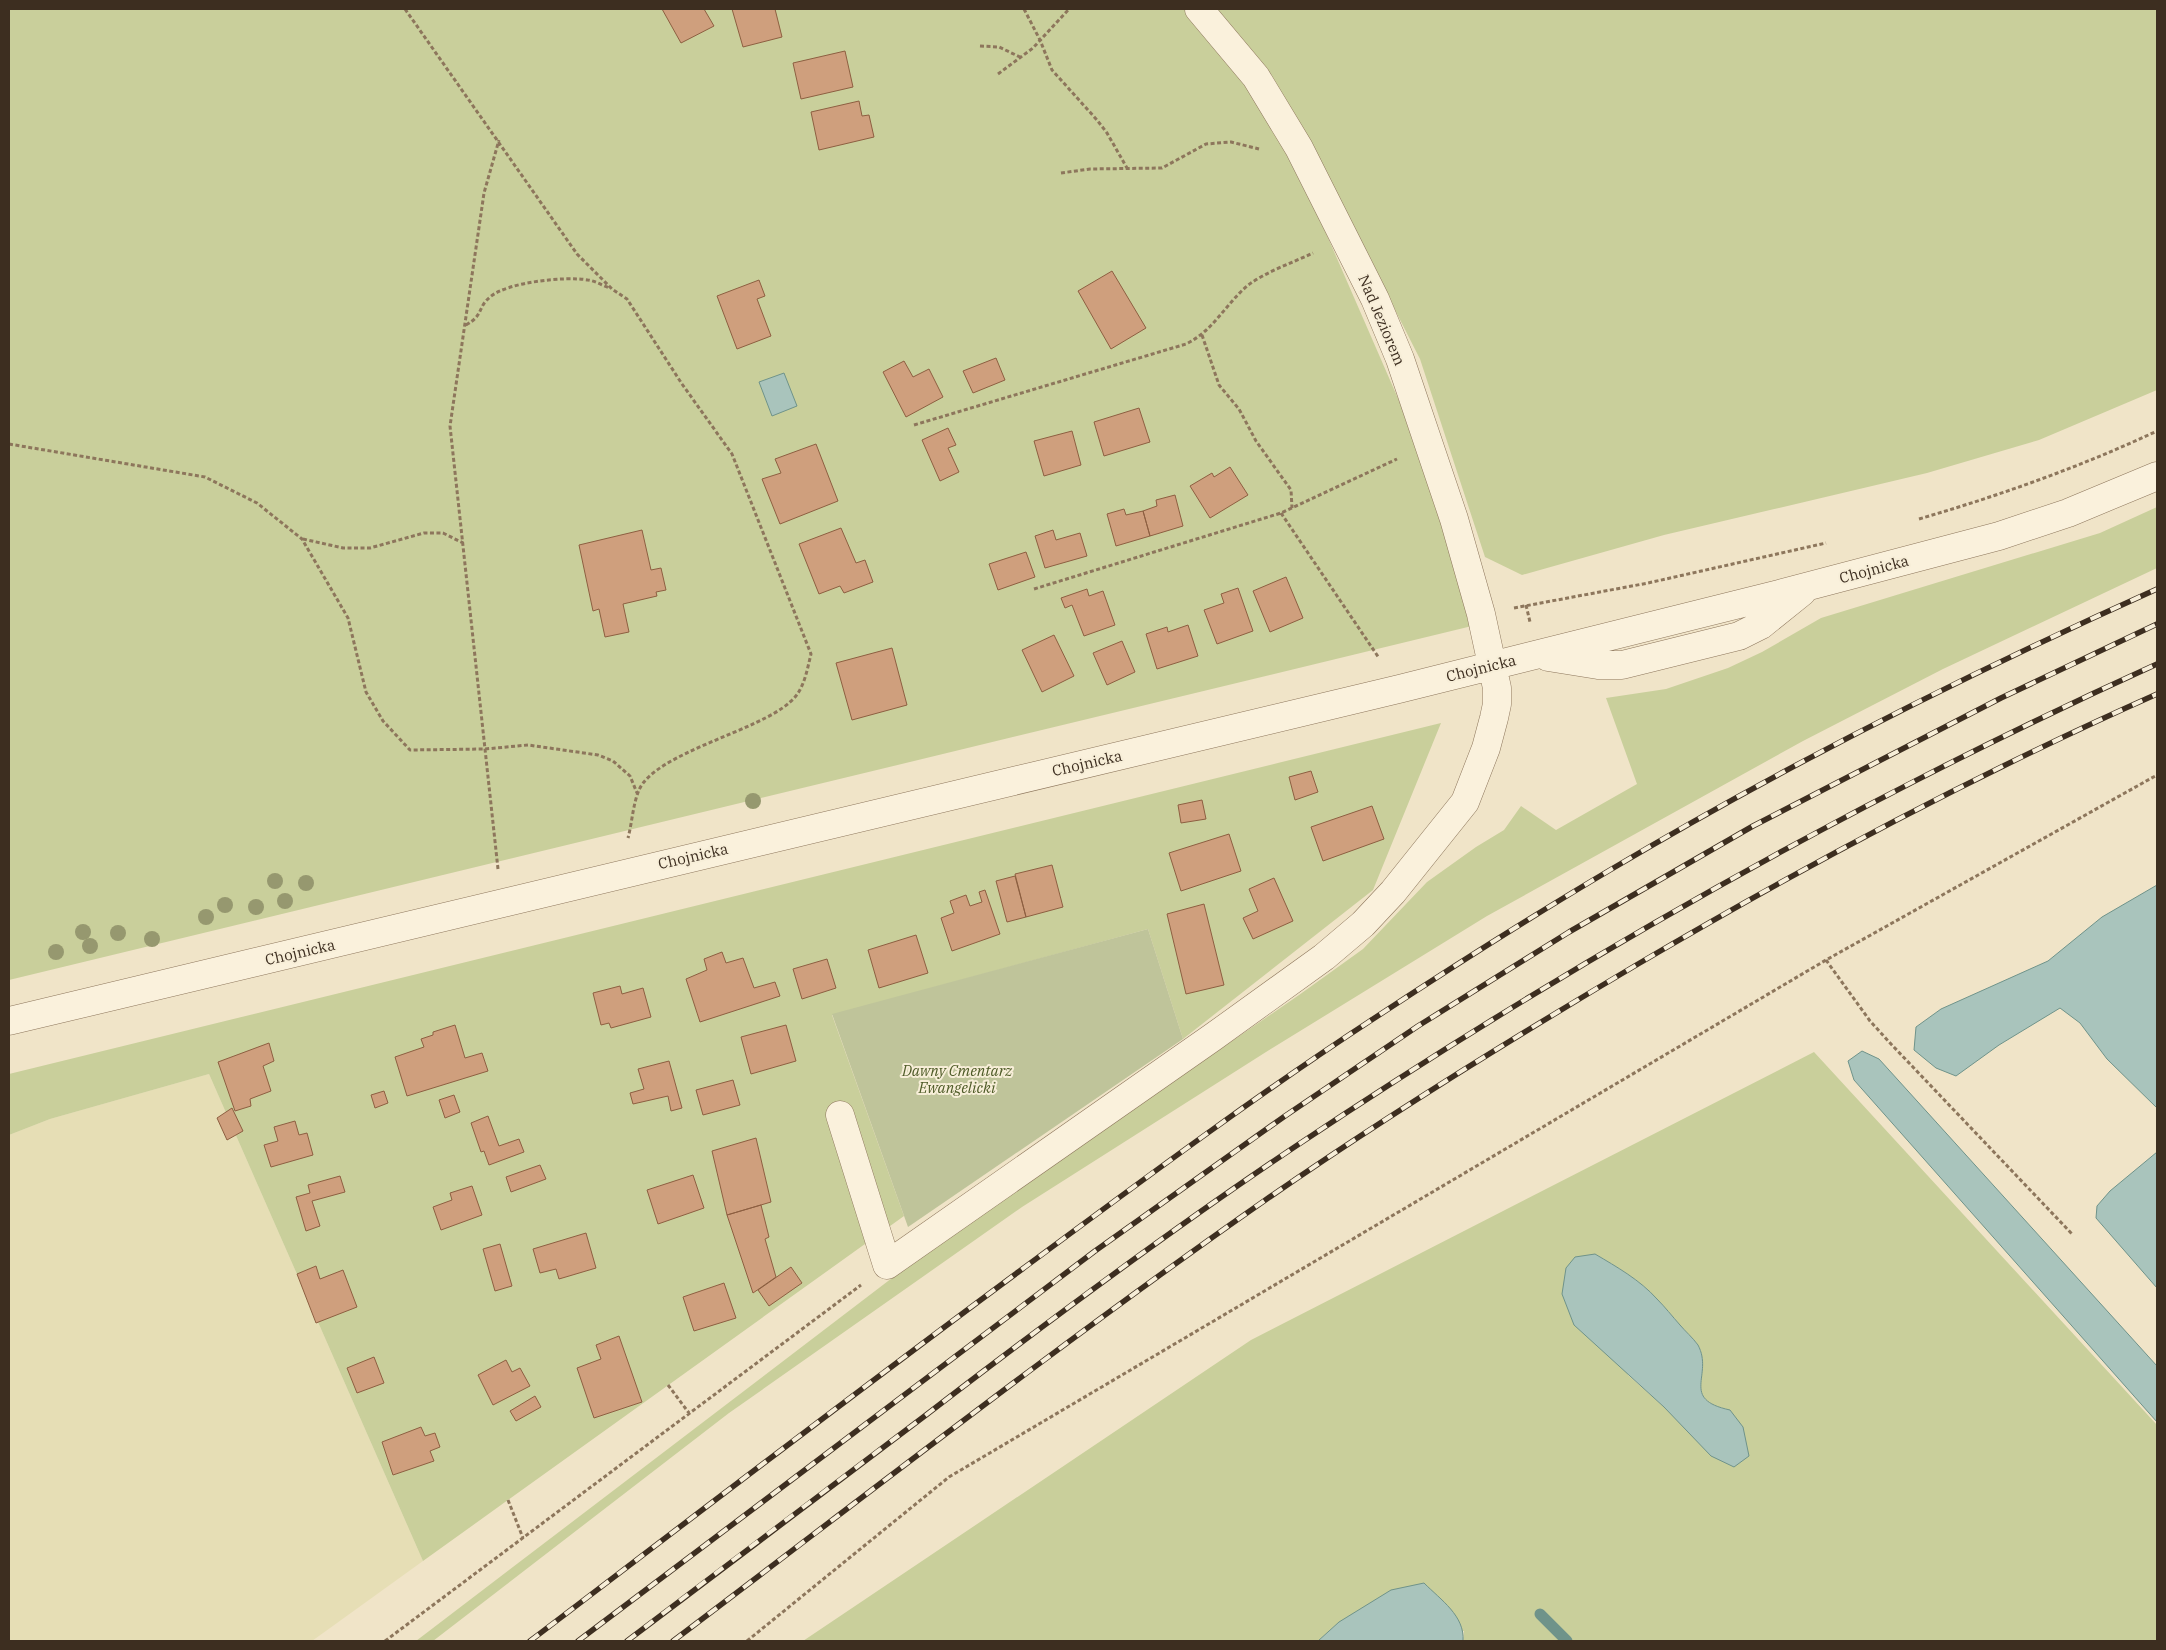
<svg xmlns="http://www.w3.org/2000/svg" width="2166" height="1650" viewBox="0 0 2166 1650" font-family="'IBM Plex Serif',serif">
<style>
.farmland{fill:#e6deb5}
.green{fill:#c9cf9b;fill-rule:evenodd}
.cemetery{fill:#bfc49a}
.water{fill:#a9c4bc;stroke:#6f938a}
.lines{fill:none;stroke-linecap:round;stroke-linejoin:round}
.stream{stroke:#6f938a;stroke-width:11}
.building{fill:#cf9f7d;stroke:#8d5f41}
.minor-casing{stroke:#8d765c;stroke-width:29}
.path{stroke:#8d765c;stroke-width:3;stroke-dasharray:4 2.5;stroke-linecap:butt}
.minor{stroke:#faf1dc;stroke-width:28}
.rail-casing{stroke:#3d2e20;stroke-width:5.5}
.rail{stroke:#f7eed8;stroke-width:4;stroke-dasharray:11;stroke-linecap:butt}
.tree{fill:#96986f}
.labels{text-anchor:middle;dominant-baseline:central;stroke-width:4;stroke-linejoin:round;paint-order:stroke}
.street-label{font-size:15px;fill:#3d2e20;stroke:#f7eed8}
.park-label{font-size:15px;font-style:italic;fill:#4d5a26;stroke:#f7eed8}
</style>
<rect width="100%" height="100%" fill="#f0e4c8"/>
<path class="farmland" d="M209,1074l214,487 -111,80h-303v-506l41,-16z"/>
<path class="green" d="M9,9h1178l60,75 58,101 95,218 37,108 35,115 -1463,354z
M1215,9h942v381l-118,50 -112,33 -263,62 -142,40 -37,-18 -65,-198 -88,-173z
M2157,507v61l-214,101 -140,72 -316,175 -221,136 -244,155 -293,206 -296,228h-17l518,-395 365,-251 64,-46 64,-67 49,-35 28,-17 17,-24 35,24 81,-46 -31,-86 60,-9 62,-21 34,-16 59,-34 279,-85z
M1441,723l-68,167 -190,149 -35,-110 -316,86 72,201 -481,345 -214,-487 -159,45 -41,16v-61z
M1814,1052l343,373v216h-694l1,-10 -125,-9 -21,19h-515l448,-301zM1595,1254c22,13 45,26 62,45 8,8 15,17 23,26 5,6 13,13 18,20 16,30 -19,54 32,65l-66,-3 -36,-32z"/>
<path class="cemetery" d="M1148,929l35,110 -275,188 -76,-213z"/>
<path class="water" d="M784,373l13,33 -25,10 -13,-34z
M2157,885v223l-50,-49 -27,-36 -20,-15 -61,37 -43,31 -20,-8 -22,-18 2,-23 25,-18 107,-48 54,-44z
M1862,1051l17,8 278,307v56l-303,-342 -6,-19z
M2157,1152v136l-61,-70 1,-12 13,-15z
M1595,1254c22,13 45,26 62,45 8,8 15,17 23,26 5,6 13,13 18,20 16,30 -19,54 32,65l13,17 6,29 -15,11 -23,-11 -47,-49 -90,-82 -12,-31 4,-26 9,-11z
M1424,1583c17,17 41,33 39,58h-145l21,-19 52,-32z"/>
<g class="lines">
<path class="stream" d="M1540,1614l27,27"/>
</g>
<path class="building" d="M662,9h42l10,17 -33,17z
M732,9h43l7,28 -39,10z
M845,51l8,36 -52,12 -8,-36z
M859,101l3,15 7,-1 5,22 -55,13 -8,-38z
M1112,271l34,57 -35,21 -33,-58z
M759,280l6,16 -8,3 14,37 -34,13 -20,-53z
M996,358l9,22 -32,13 -10,-22z
M904,361l9,16 16,-8 14,28 -37,20 -23,-45z
M1139,408l11,34 -46,14 -10,-34z
M948,428l8,17 -8,3 11,24 -19,9 -18,-41z
M1072,431l9,34 -37,11 -10,-35z
M816,444l22,57 -58,23 -18,-45 19,-6 -6,-14z
M1230,467l18,28 -38,23 -20,-32 22,-13 2,4z
M1175,495l8,31 -33,10 -7,-25 14,-5 -1,-6z
M1124,509l2,6 17,-4 7,25 -34,10 -9,-32z
M841,528l15,35 9,-3 8,22 -29,11 -4,-7 -21,8 -20,-50z
M642,530l9,40 10,-2 5,22 -10,2 1,4 -34,8 6,28 -24,5 -6,-28 -6,2 -14,-66z
M1053,530l3,10 24,-7 7,23 -42,12 -10,-32z
M1026,552l9,25 -37,13 -9,-26z
M1286,577l17,41 -33,14 -17,-41z
M1238,588l15,43 -36,13 -13,-34 20,-7 -3,-9z
M1087,589l2,7 14,-5 12,34 -31,11 -12,-31 -7,3 -4,-10z
M1188,625l10,31 -41,13 -11,-35 21,-7 1,5z
M1054,635l20,41 -32,16 -20,-42z
M1122,641l13,31 -28,13 -14,-32z
M892,648l15,57 -55,15 -16,-57z
M1311,771l7,21 -23,8 -6,-23z
M1202,800l4,19 -25,4 -3,-18z
M1372,806l12,33 -61,22 -12,-34z
M1229,834l12,37 -60,20 -12,-38z
M1052,865l11,42 -37,10 -11,-43z
M1015,876l11,41 -19,5 -11,-41z
M1274,878l19,43 -40,18 -10,-21 15,-7 -9,-22z
M985,890l15,44 -48,17 -11,-33 13,-5 -4,-12 16,-6 4,11 12,-4 -3,-10z
M1204,904l20,81 -38,9 -19,-80z
M916,935l12,38 -49,15 -11,-38z
M722,952l4,11 17,-5 11,30 21,-6 5,14 -80,26 -14,-43 21,-9 -3,-11z
M827,959l9,29 -34,11 -9,-30z
M620,986l2,8 21,-6 8,29 -40,11 -2,-5 -8,2 -8,-32z
M455,1025l10,33 17,-5 6,18 -81,25 -12,-39 29,-10 -3,-8 12,-4v-3z
M786,1025l10,36 -45,13 -10,-37z
M269,1043l5,18 -11,5 8,25 -21,8 1,7 -16,5 -17,-49z
M669,1061l13,47 -11,3 -3,-15 -35,8 -3,-11 14,-4 -6,-20z
M733,1080l7,25 -37,10 -7,-25z
M384,1091l4,12 -13,5 -4,-13z
M454,1095l6,17 -15,6 -6,-18z
M232,1108l11,23 -16,9 -10,-22z
M488,1116l11,30 20,-7 5,13 -35,13 -5,-14 -3,1 -10,-29z
M295,1121l4,14 8,-2 6,22 -42,12 -7,-22 14,-4 -4,-14z
M756,1138l15,64 -44,13 -15,-64z
M540,1165l6,14 -35,13 -5,-15z
M693,1175l11,33 -46,16 -11,-34z
M340,1176l5,16 -33,9 8,25 -14,5 -10,-34 14,-4 -2,-8z
M472,1186l10,29 -41,15 -8,-23 19,-7 -2,-7z
M761,1205l8,32 -4,2 11,38 -23,16 -26,-78z
M586,1233l10,35 -37,11 -3,-10 -16,4 -7,-24z
M500,1244l12,42 -17,5 -12,-42z
M316,1266l4,13 23,-9 14,37 -41,16 -19,-49z
M791,1267l11,16 -33,23 -11,-16z
M724,1283l12,35 -42,13 -11,-34z
M619,1336l23,66 -48,16 -17,-50 24,-9 -5,-14z
M374,1357l10,26 -27,10 -10,-25z
M506,1360l6,12 8,-4 10,18 -37,19 -15,-30z
M535,1396l6,11 -25,14 -6,-10z
M421,1427l4,9 10,-3 5,14 -10,4 4,10 -41,14 -11,-33z"/>
<g class="lines">
<g class="minor-casing">
<path id="minor" d="M1548,657l50,8h24l117,-29 22,-11 41,-33
M9,1021l1390,-332 380,-95 220,-58 69,-23 89,-37
M840,1115l47,150 326,-228 111,-80 39,-33 30,-32 72,-90 21,-54 8,-30 3,-14v-16l-16,-74 -27,-95 -54,-160 -25,-60 -76,-151 -43,-71 -57,-68"/>
</g>
<path class="path" d="M405,9l172,245 35,35 15,10 55,85 50,70 79,200c-4,16 -7,37 -21,48 -31,29 -135,51 -151,88 -6,14 -7,33 -11,48
M1024,9l16,31 12,30 45,50 10,13 20,35
M980,46l19,1 21,10
M998,74l35,-26 36,-39
M1061,173l29,-4 72,-1 44,-24 25,-2 28,7
M466,325c18,-10 11,-17 24,-28 17,-15 76,-21 98,-17 8,1 15,6 22,8
M1202,335l17,50 20,24 17,32 35,49 1,18
M914,425l272,-81c27,-13 39,-39 61,-58 18,-14 45,-23 66,-33
M9,444l196,33 52,26 45,36 46,79 18,74 17,29 27,29 75,-1 43,-4 70,10 15,6 17,15 7,17
M1281,513l98,145
M1919,519c82,-24 161,-52 238,-88
M303,539l40,9h27l54,-15h19l20,10
M1034,589l247,-76 116,-54
M1526,605l4,17
M1514,608l134,-25 178,-40
M498,869l-48,-443 34,-233 15,-53
M1826,960l44,61 21,23 182,191
M668,1385l21,28
M508,1500l15,38
M385,1641l476,-356
M747,1641l202,-164 877,-517 331,-185"/>
<use href="#minor" class="minor"/>
<g class="rail-casing">
<path id="rail" d="M530,1641c163,-124 326,-249 491,-371 115,-85 230,-171 349,-249 79,-52 159,-103 240,-151 176,-105 360,-197 547,-281
M578,1641l517,-390 190,-135 133,-90 151,-94 184,-106 248,-128 156,-74
M627,1641c99,-76 199,-151 299,-226 121,-93 243,-184 370,-269 274,-183 561,-346 861,-482
M673,1641c196,-148 389,-299 591,-440 121,-84 247,-162 374,-237 168,-99 341,-191 519,-270"/>
</g>
<use href="#rail" class="rail"/>
</g>
<g class="tree">
<circle cx="753" cy="801" r="8"/>
<circle cx="275" cy="881" r="8"/>
<circle cx="306" cy="883" r="8"/>
<circle cx="285" cy="901" r="8"/>
<circle cx="225" cy="905" r="8"/>
<circle cx="256" cy="907" r="8"/>
<circle cx="206" cy="917" r="8"/>
<circle cx="83" cy="932" r="8"/>
<circle cx="118" cy="933" r="8"/>
<circle cx="152" cy="939" r="8"/>
<circle cx="90" cy="946" r="8"/>
<circle cx="56" cy="952" r="8"/>
</g>
<g class="labels">
<g class="street-label">
<text transform="translate(1382 320) rotate(67)">Nad Jeziorem</text>
<text transform="translate(1874 569) rotate(-15)">Chojnicka</text>
<text transform="translate(1481 668) rotate(-14)">Chojnicka</text>
<text transform="translate(1087 763) rotate(-13)">Chojnicka</text>
<text transform="translate(693 856) rotate(-13)">Chojnicka</text>
<text transform="translate(300 952) rotate(-13)">Chojnicka</text>
</g>
<g class="park-label">
<text x="957" y="1070">Dawny Cmentarz<tspan x="957" dy="17">Ewangelicki</tspan></text>
</g>
</g>
<rect width="2166" height="1650" fill="none" stroke="#3d2e20" stroke-width="20"/>
</svg>
